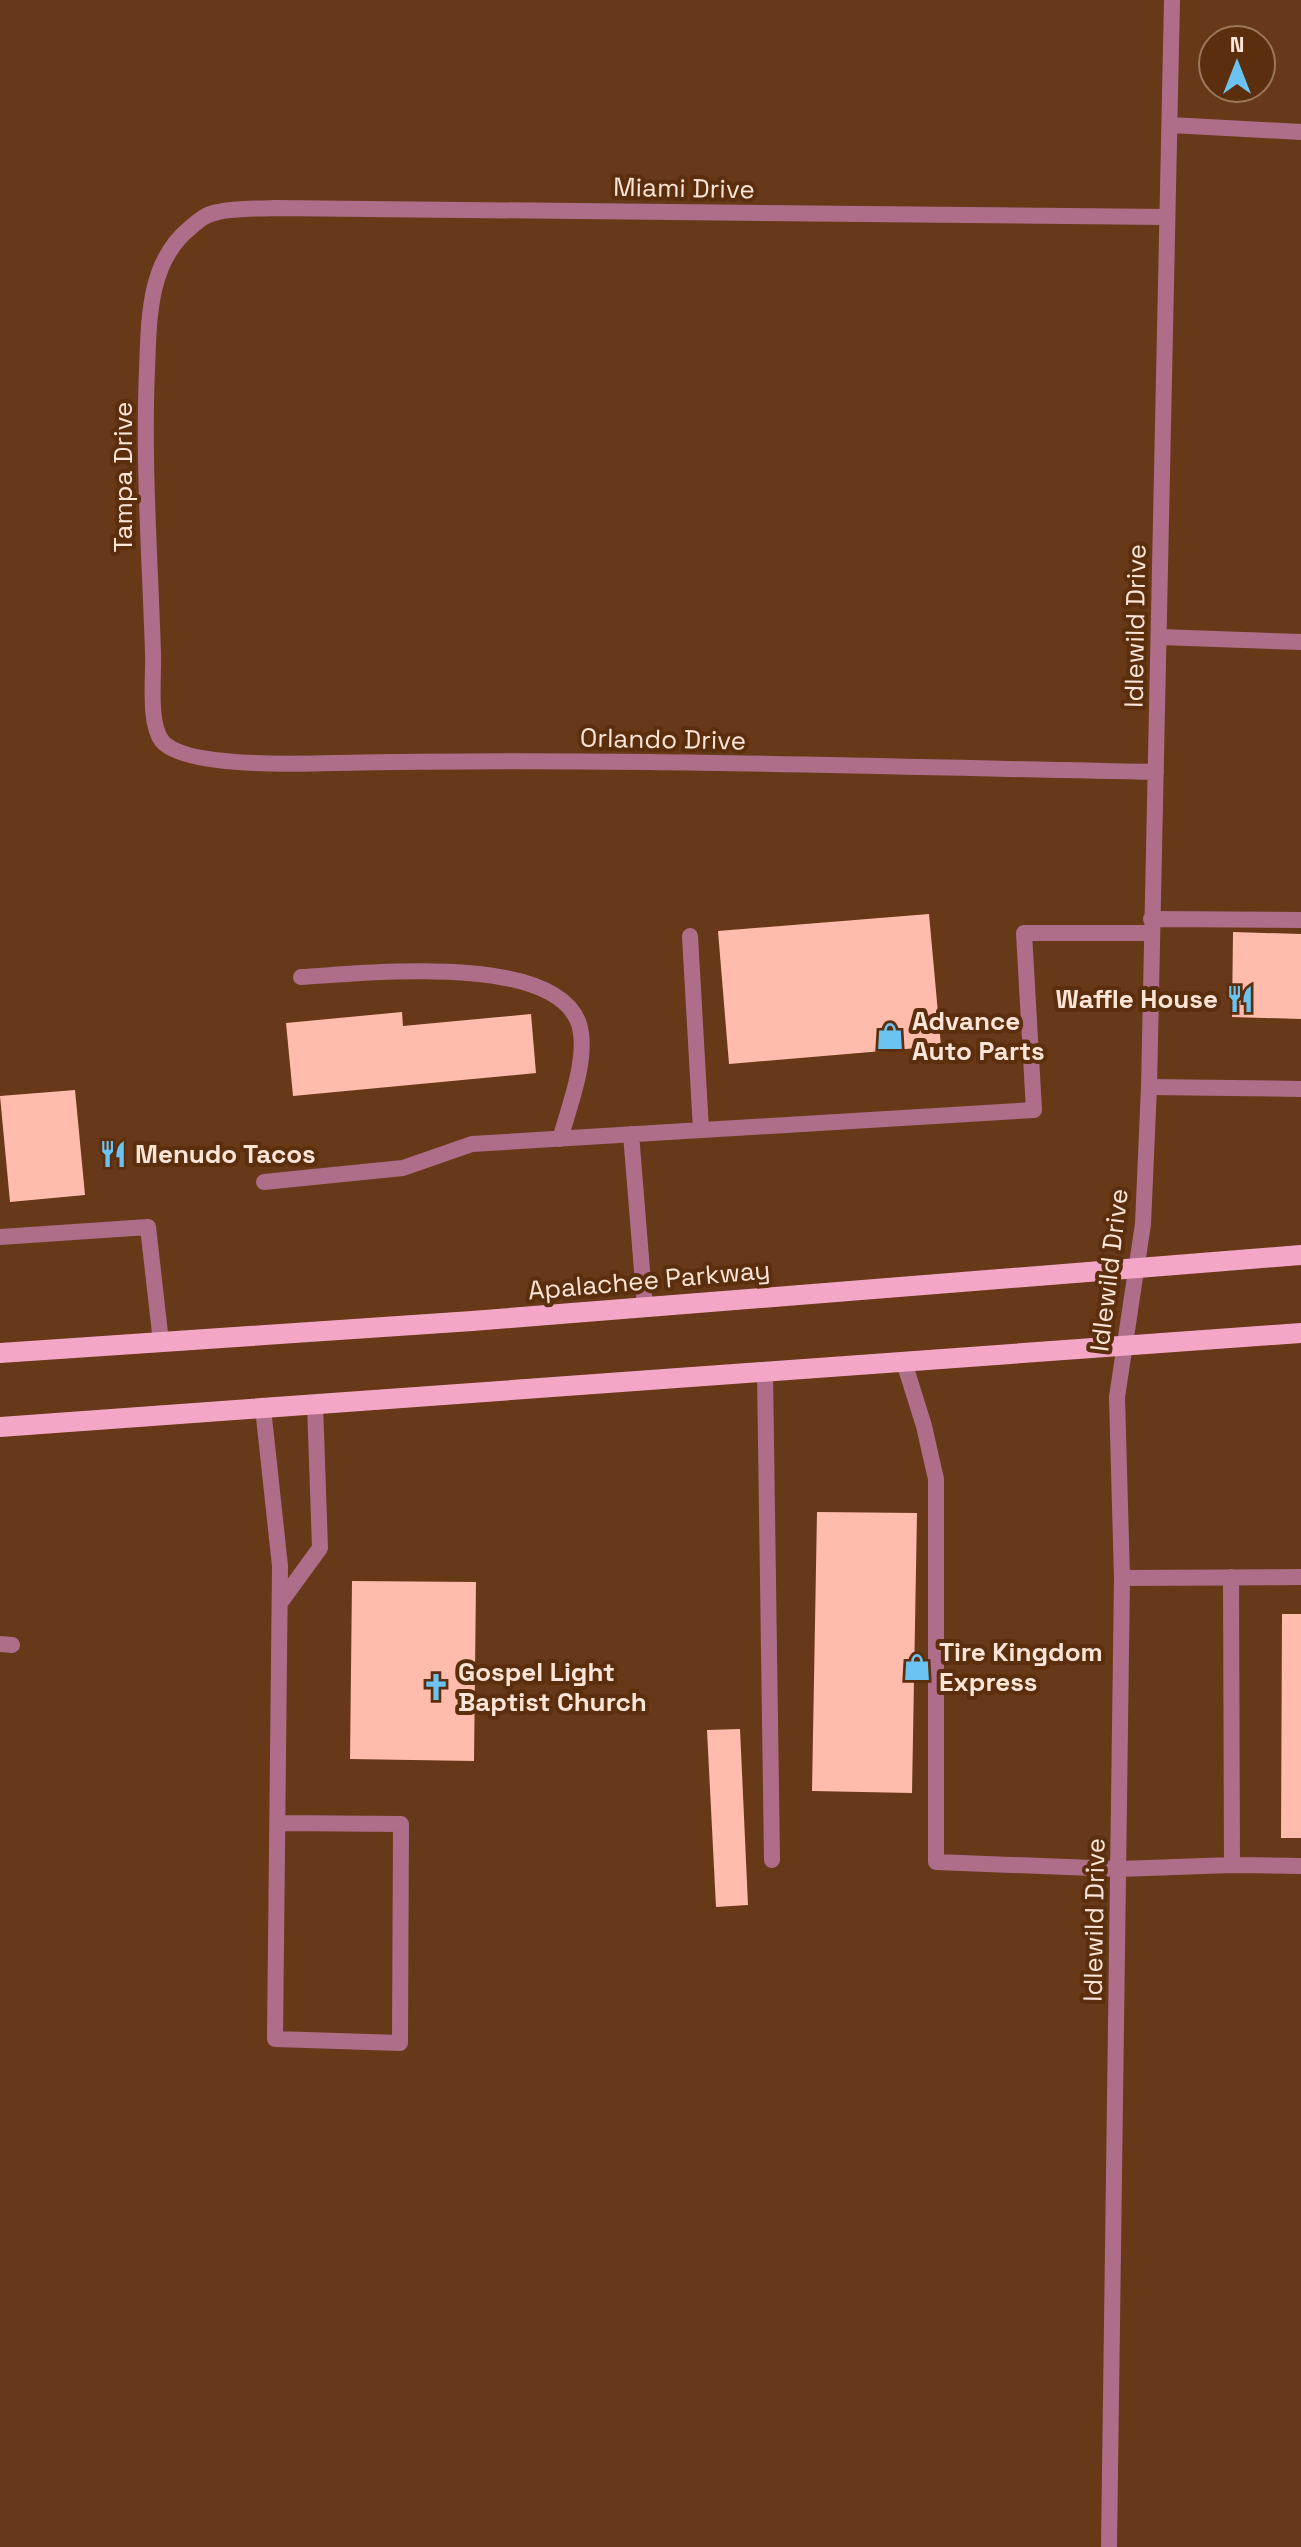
<svg xmlns="http://www.w3.org/2000/svg" width="1301" height="2547" viewBox="0 0 1301 2547" font-family="'Space Grotesk',sans-serif">
<style>
.building{fill:#ffbbac}
.lines{fill:none;stroke-linecap:round;stroke-linejoin:round}
.lane{stroke:#ae6e89;stroke-width:16}
.street{stroke:#ae6e89;stroke-width:16}
.primary{stroke:#f4a6c6;stroke-width:20}
.labels{text-anchor:middle;dominant-baseline:central;stroke-width:8;stroke-linejoin:round;paint-order:stroke}
.street-label{font-size:26px;fill:#fde5d7;stroke:#5b2e0d}
.poi-label{font-size:26px;font-weight:bold;fill:#fde5d7;stroke:#5b2e0d;text-anchor:start}
</style>
<rect width="100%" height="100%" fill="#673919"/>
<path class="building" d="M929,914l12,132 -212,18 -11,-133z
M1233,932l68,2v85l-69,-2z
M402,1012l1,14 128,-12 5,59 -243,23 -7,-73z
M75,1090l10,105 -75,7 -10,-106z
M817,1512l100,1 -5,280 -100,-2z
M352,1581l124,1 -2,179 -124,-2z
M1282,1614h19v224h-20z
M740,1729l8,176 -32,2 -9,-177z"/>
<g class="lines">
<path class="lane" d="M1151,919l150,1
M690,936l11,194
M301,977c61,-3 253,-26 278,47 10,33 -10,83 -19,115
M1149,1087l152,2
M631,1134l14,173
M264,1182l139,-14 69,-24 562,-34 -10,-177h126
M0,1237l148,-10 13,115
M904,1362l20,64 12,53v383l183,7 113,-4 69,1
M765,1372l7,488
M263,1408l17,158 -5,473 125,4 1,-219 -123,-1
M1231,1577l1,288
M1122,1578l179,-1
M280,1603l40,-55 -5,-144
M0,1644l12,1"/>
<path class="street" d="M1171,125l130,7
M1160,637l141,5
M1156,772c-273,-5 -547,-15 -820,-9 -35,1 -152,5 -174,-22 -14,-18 -8,-65 -9,-88 -3,-94 -10,-189 -6,-283 2,-51 1,-108 43,-142 9,-8 16,-14 28,-16 18,-4 38,-3 56,-4l892,9
M1109,2547l13,-969 -5,-181 26,-173 6,-137 23,-1087"/>
<path class="primary" d="M0,1353l472,-32 829,-66
M0,1427l1301,-94"/>
</g>
<defs>
<g id="restaurant-bare" transform="scale(2.16)"><path d="M-5-6h1v4h1v-4h1v4h1v-4h1v5L-1.5 .5V6h-2V.5L-5-1ZM5-6V6H3V1.5H1.5Q1.5-4 5-6Z" fill="#6ac3f1" stroke="#5b2e0d" stroke-width="2.5" paint-order="stroke"/></g>
<g id="shop-bare" transform="scale(2.16)"><path d="M-5-2.5h2.3a2.7 3.5 0 0 1 5.4 0H5L5.5 6h-11ZM-1.5-2.5h3a1.5 2.3 0 0 0-3 0Z" fill="#6ac3f1" stroke="#5b2e0d" stroke-width="2.5" paint-order="stroke"/></g>
<g id="church-bare" transform="scale(2.16)"><path d="M-1.2-6h2.4v3.5h3.3v2.4h-3.3V6h-2.4V-.1h-3.3v-2.4h3.3Z" fill="#6ac3f1" stroke="#5b2e0d" stroke-width="2.5" paint-order="stroke"/></g>
</defs>
<g fill-rule="evenodd">
<use href="#restaurant-bare" x="1240" y="999"/>
<use href="#shop-bare" x="890" y="1036"/>
<use href="#restaurant-bare" x="113" y="1154"/>
<use href="#shop-bare" x="917" y="1667"/>
<use href="#church-bare" x="436" y="1687"/>
</g>
<g class="labels">
<g class="street-label">
<text transform="translate(684 188) rotate(1)">Miami Drive</text>
<text transform="translate(123 477) rotate(-90)">Tampa Drive</text>
<text transform="translate(1135 626) rotate(-89)">Idlewild Drive</text>
<text transform="translate(663 739) rotate(1)">Orlando Drive</text>
<text transform="translate(1109 1270) rotate(-83)">Idlewild Drive</text>
<text transform="translate(649 1280) rotate(-5)">Apalachee Parkway</text>
<text transform="translate(1094 1920) rotate(-89)">Idlewild Drive</text>
</g>
<g class="poi-label">
<text x="1218" y="999" text-anchor="end">Waffle House</text>
<text x="912" y="1021">Advance<tspan x="912" dy="30">Auto Parts</tspan></text>
<text x="135" y="1154">Menudo Tacos</text>
<text x="939" y="1652">Tire Kingdom<tspan x="939" dy="30">Express</tspan></text>
<text x="458" y="1672">Gospel Light<tspan x="458" dy="30">Baptist Church</tspan></text>
</g>
</g>
<g transform="translate(1237 64)"><circle r="38" fill="#5b2e0d" stroke="#9c775e" stroke-width="2"/>
<path d="M0-6L14 30L0 20L-14 30Z" fill="#6ac3f1"/>
<text y="-12" font-size="22" font-weight="bold" text-anchor="middle" fill="#fde5d7">N</text>
</g>
</svg>
